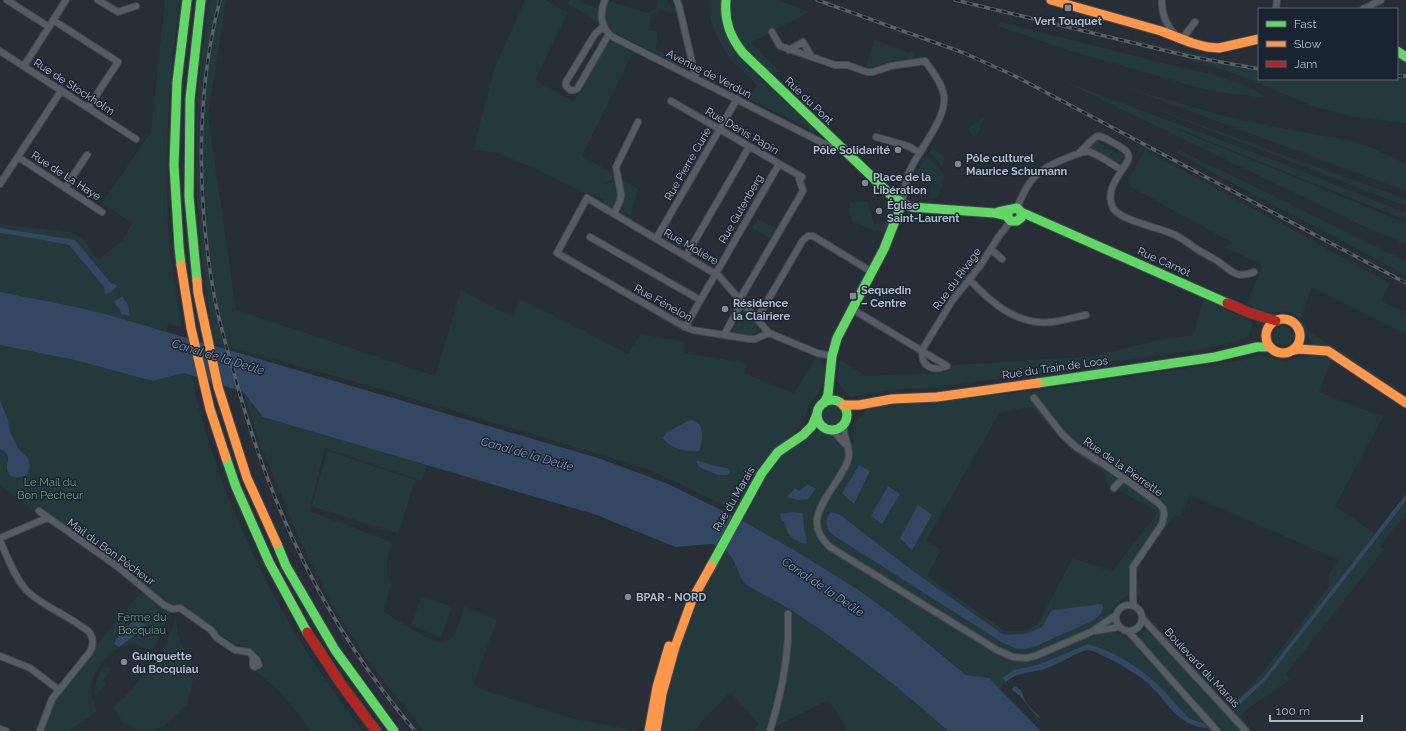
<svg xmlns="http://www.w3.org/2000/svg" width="1406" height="731" viewBox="0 0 1406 731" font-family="Raleway,sans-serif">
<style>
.green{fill:#24393c;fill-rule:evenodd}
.water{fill:#324761}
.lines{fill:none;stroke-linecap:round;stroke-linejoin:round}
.street-casing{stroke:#43494f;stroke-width:8}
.fast-casing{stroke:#43494f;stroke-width:11}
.slow-casing{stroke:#43494f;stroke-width:11}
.jam-casing{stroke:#43494f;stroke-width:11}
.street{stroke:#575c64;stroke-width:6}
.fast{stroke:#63d668;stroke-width:9}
.slow{stroke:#ff974d;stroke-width:9}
.jam{stroke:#b3261e;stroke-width:9}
.rail-casing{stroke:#5a6068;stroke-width:3.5}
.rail{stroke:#1a2431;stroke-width:2;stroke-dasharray:6;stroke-linecap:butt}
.poi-dot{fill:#808995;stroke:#1a2431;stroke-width:1.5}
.labels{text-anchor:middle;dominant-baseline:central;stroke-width:3;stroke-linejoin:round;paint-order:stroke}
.poi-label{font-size:11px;font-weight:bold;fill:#b0bac8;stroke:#1a2431;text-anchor:start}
.street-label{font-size:11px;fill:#b0bac8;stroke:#1a2431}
.park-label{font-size:11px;fill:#659b70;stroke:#1a2431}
.water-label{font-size:12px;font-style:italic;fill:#7591b2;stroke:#1a2431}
</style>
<rect width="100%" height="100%" fill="#272e36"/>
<path class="green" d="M165,0h15c-12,80 -16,162 -11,242 2,28 9,57 13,84l-2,2 -12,-5 -1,9 -100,-27 -67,-13v-59l26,4 43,8 35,42 2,7 11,-9 -6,-2 -36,-43 -75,-12v-4l70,8 12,6 16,22 23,-18 11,-19 -30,-20 49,-71z
M210,0h16l-18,116 28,194 199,66 26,-86 50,26 10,-17 107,55 12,-20 45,8 -1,11 64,10 -4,10 50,20 22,-36c15,2 9,26 3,35 -2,5 -7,7 -10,12 -2,4 -2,8 -4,12 -2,7 -8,13 -12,19l9,7 14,-12 20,8 6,9 12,-6c-2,-13 0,-21 12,-27l-1,-5 19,-6h39l114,-13 207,-30 16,-5 26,6 13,-4h9l5,-14c-9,-8 -9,-22 -19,-29 -8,-6 -18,0 -28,-2 -6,-1 -14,-6 -20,-8l17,-39 -39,-18 7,-5 -102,-56v-8l16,-28 245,133 -9,18 25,12v24l-2,-4 -92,-46 -11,31 9,15 27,15 69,47v16l-74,-53 -13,34 64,25 -48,89 40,28 -112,144 -32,28 3,4 31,-29 12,-15 129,-165v12l-26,33 4,4 -99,125 5,5 -40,27 -10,9 13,15h-30l-5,-6 -9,3 -5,-5 -8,-2 -7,-3c-14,-14 -26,-30 -41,-42 -17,-14 -39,-26 -60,-32l-48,20 -26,6 -8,5 -3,4 3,3 -6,7 -11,-11 -23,-3 -32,-27 -74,-57 -61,-38 -55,-31 -3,-2 3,-5 -96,-46 -264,-79 -169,-47c-16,-87 -24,-177 -16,-265 3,-26 7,-52 11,-78zM1032,407l41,45 30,19 5,15h3l47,26 -46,60 -39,-14 -36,67 -14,6h-18l-78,-55 14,-26 -15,-9 74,-129zM1190,495l149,65 -10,15v12l-69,89 -30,29 -69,-74 -6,-9 -21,19 -19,-9 -6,-15 7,-13 11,-9h14l-4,-20 4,-12 33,-47h7z
M525,0h21l22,13 -33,67 39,21 35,-59 3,-1 21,11 -51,104 30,17 1,7 -10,3 2,1 8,-2 4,3 1,10 -4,12 -4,2 -7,-5 1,-4 -10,-6 -3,3 -51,-26 -42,-18 -25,-3 21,-80z
M570,0h9l19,9 1,14 -31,-19z
M659,0h8l4,8 4,-1 2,6 -17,-3 -9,5 -2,15 9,2 -2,18 11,5 20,4 1,4 -3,4 -2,1 -64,-33c-15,-9 -15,-19 -10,-34l38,12 10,-6z
M709,0h13c-7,39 24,66 50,89 14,14 29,27 43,40l-1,4 -4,-2 -1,-3 -61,-29 9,-14 -28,-27 -12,-22 -6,-15z
M732,0h46l32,12 -59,31 30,30 -6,-2 -3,3c-23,-21 -46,-40 -40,-74z
M1000,22l155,39 60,14 39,14 12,9 -36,-4 -34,-7 -129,-37 -69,-24z
M874,39l35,14 3,-2 2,2 1,3 -6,4 -2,-2 -20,4 -16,6 -6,-1 9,-23z
M1132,39l99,23 28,3v14h138v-23l9,6v61l-51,-6 -40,-10 -79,-33 -46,-14z
M1061,80l215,81 130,52v7l-227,-91 -1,1 228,93v21l-47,-20z
M1124,87l111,32 116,22 20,6 35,17v27z
M1129,99l277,100v7z
M985,117l-9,20 -4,-2 -3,-6 1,-2z
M1099,139l3,1 -4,1 1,2 18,10 4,-1 4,5 -3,5h-9l-22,-13v-5z
M933,148l12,10 -3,8 -12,-14z
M1179,150l227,111v14l-228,-121z
M926,156l13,12 6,10 -8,21 -8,-1 3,-16 -17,-6z
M621,179l17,10 -7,26 -8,-4 -2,4 -1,-2 4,-14z
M867,201l7,24 4,-2 2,3 9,-7 -2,-2 2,-2 -5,-13 5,-1c4,3 6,6 5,11l-9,21 -8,-3 -1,2 -24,-11 -3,-12 1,-7z
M758,218l21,12 -6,10 -21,-12z
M1204,299l46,22 2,4 -3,12 -17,6 -23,5 -276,40 -46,2 -36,7 -4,-3 -10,-13 2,-22 27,17 70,-3 19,-8 139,-9 64,-16 35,-5z
M745,310l13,15 -2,8 -5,3 -18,-2 -3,-3 1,-5 5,-1z
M1273 336a10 10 0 1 1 20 0a10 10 0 1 1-20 0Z
M0,345l74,15 79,21 31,-8 7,2c22,100 63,192 117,279 17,26 36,51 54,77h-51c-19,-24 -31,-44 -58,-60l11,-10 -13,-11 -16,-6 -56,-37 -10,-1 -119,-90 -16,-4 -34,-27v-36c7,4 8,9 7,17l21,-7 -10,-11 -8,-16 -2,-12 -8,-20z
M244,395l19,22 164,48 -5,16 -97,-33 -16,63 83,31c-3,13 -10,29 -1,41l-7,29 37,23 23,8 11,-8 10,-29 32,14 -23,63 6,6 95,30 63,12h-37l-6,-1 -1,1h-170l-56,-70 -36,-56 -34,-69 -36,-88z
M823 415a9 9 0 1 1 18 0a9 9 0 1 1-18 0Z
M327,451l88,29 -17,54 -86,-28z
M724,550c13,7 13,28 23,34 16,11 34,19 50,30 53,35 103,74 151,117h-100l-18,-29 -4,-1 -51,26 -1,4h-22l7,-7 -29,-32 -36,39h-32c4,-31 10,-63 21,-93 10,-30 27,-59 41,-88z
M142,591l28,20 -14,34c-8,10 -14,-1 -24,-2 -3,1 -17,7 -20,9 -12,8 -22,28 -21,42 1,6 6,12 5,18l-28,19h-25l9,-28 38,-46 5,-10z
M422,596l30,11 -11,31 -30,-13z
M176,618l2,17 13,35 2,11 -6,23 -22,21 -14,6h-9l-19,-8 -10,-16 9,-8h1l40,-47z
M105,663l2,3 5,3 -9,11 3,3 -1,1h2l-13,12 2,-15z"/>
<path class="water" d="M0,228l75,12 36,43 6,2c-1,4 -7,9 -12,9l-1,-7 -35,-42 -43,-8 -26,-4z
M0,292l67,13 38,9 493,144 68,25 67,33 -17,30 -4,-2 -37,3 -78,-32 -334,-98 -20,-25 -59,-19 -31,8 -79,-21 -74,-15z
M122,296l6,9 2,11 -9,-2 -1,-4 -6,-8z
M0,400l8,20 2,12 8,16 10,10 2,8 -2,8c-9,5 -22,6 -21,-8 0,-3 1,-5 1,-7 0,-5 -4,-8 -8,-10z
M690,420c16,1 13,20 9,31 -11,2 -31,-4 -36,-13l4,-6z
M696,461h3l16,5 12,2 4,3 -4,4h-9l-19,-8z
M859,465l11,6 -16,33 -12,-11z
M807,485l6,2 2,2 -7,10 -10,1 -11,-3 8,-9 5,3z
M888,486l12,8 -18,30 -11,-8z
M1406,494v7l-129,165 -12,15 -31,29 -3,-4 32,-28z
M918,505l14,10 -20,35 -12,-12z
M793,512l9,1 1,1 1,15 3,13 -2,2c-14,-5 -18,-9 -21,-23h-2l-2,-7z
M831,512l8,2 74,57 91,64 21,-1 17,-7 9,-16 2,-1 48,-6 2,2c-1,9 -6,12 -13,16l-56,25 -9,2h-8l-14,-6 -170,-108c-7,-6 -9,-16 -2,-23z
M741,520l58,33 61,38 33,24 73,60 23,3 52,53h-93c-48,-43 -98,-82 -151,-117 -16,-11 -34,-19 -50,-29 -10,-7 -10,-28 -23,-35z
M137,617l10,10 -28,20 -5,-3 2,-4z
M1088,644c21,6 43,18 60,32 15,12 27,28 41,42l7,3 8,2 5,5c-32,0 -43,-30 -65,-48 -16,-12 -35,-22 -54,-30 -10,0 -20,8 -29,12 -6,3 -13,6 -20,8 -12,3 -26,3 -35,12l-4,-4 12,-8 26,-6z
M1014,686c10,3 8,10 13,18 4,5 11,9 13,15 -10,-8 -17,-23 -28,-29z"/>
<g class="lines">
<g class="street-casing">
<path id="street" d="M7,0l42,27
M98,0l20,12 18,-6
M605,0c-6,13 -4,29 8,37l206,104 8,4 9,-2
M677,0l2,6 17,73
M1162,0c-1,13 5,26 14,36
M1276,9l1,-9
M1363,9l18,-9
M53,20l65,42 -30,46
M604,26l-9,8 -29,48v4l4,4h4l3,-1 32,-55
M772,32l8,14 55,19h12l20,7h6l18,-6 34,-5c7,10 17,22 19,35 3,22 -25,54 -34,74 -5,11 -6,22 -8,33
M1182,39l13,-17
M789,50l14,-8 8,14
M0,51l136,88
M24,66l42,-66
M671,101l131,76
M876,137l32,9 12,7
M1079,153c4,-3 14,-16 19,-17 5,0 25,12 28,15 3,3 3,6 2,9 -8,15 -24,30 -15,48 7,13 50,20 64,28 8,4 15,10 23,15 5,3 11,6 16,9 14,9 19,20 38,12
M18,157l84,55
M0,184l61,-93
M65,188l22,-33
M1017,208c12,-31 21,-39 52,-51 6,-2 14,-6 21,-5 9,3 23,13 32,18
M614,214l6,-13 1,-6 -5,-28 22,-45
M590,237l110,63
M656,239l81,-140
M991,249l11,10
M686,256l63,-109
M969,279c22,24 49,47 83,43 11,-1 23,-5 34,-7
M740,299l63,-108 -5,-16
M852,309l95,57c-15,6 -26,1 -25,-16
M757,319l46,-79 5,-4h5l59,36
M685,327l94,-163
M769,333l-14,6h-6l-56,-9 -8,-3 -128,-74 30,-55 132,78 50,57 48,20 15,3
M724,335l18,-33
M922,350l30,-49 28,-35 19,-30 12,-15
M1034,398l28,36 14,13 35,22 46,33 6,6 1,7 -2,9 -29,43v38
M844,424c-2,13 8,24 4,36 -10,30 -52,57 -18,87l167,103 16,7 13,1 9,-2 56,-24 25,-17
M828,429l7,4 10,11
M1114,488l9,-10
M39,511l79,56 46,38 8,4 8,-1 31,22 6,8 18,12 14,2 8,8 2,5 -4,2 -2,-1v-10
M0,538l47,-20
M0,541c8,17 14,35 26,49 15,15 35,22 52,34 3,3 9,5 12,9 4,7 3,14 -1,20l-37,46 -12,32
M1116 618a13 13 0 1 1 26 0a13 13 0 1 1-26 0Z
M1142,618l104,113
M1095,631l24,-4
M1128,631l89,100
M0,656l30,12 29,22
M0,729l6,2
M770,731c9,-29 16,-61 18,-92 0,-8 0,-17 0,-25"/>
</g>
<g class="fast-casing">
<path id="fast" d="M726,0c-2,21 4,37 17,53l149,143 10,7 9,4 84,6 13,3
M1397,51l9,6
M998,212l19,-4 4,4v6l-4,3h-6l-3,-3v-6
M1021,212l206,91
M181,265l-2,-18 -5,-82 3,-83 10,-82
M197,281l-8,-84 1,-98 11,-99
M1038,383l177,-26 42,-10h13
M817 415a15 15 0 1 1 30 0a15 15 0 1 1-30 0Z
M824,403l4,-8 4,-39 5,-18 47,-89 18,-46
M226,458l10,29 33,75 38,70
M277,544l9,22 49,84 59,81
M711,566l51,-93 16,-21 25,-17 9,-9 5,-12"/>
</g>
<g class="slow-casing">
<path id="slow" d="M1051,0l110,31 31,12 15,4 12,1 40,-9
M181,265l10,63 19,81 16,49
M197,281l1,12 20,94 29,91 30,66
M1266 336a17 17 0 1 1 34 0a17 17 0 1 1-34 0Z
M1291,351l8,-2 29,2 78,52
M843,405h16l33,-6 45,-2 101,-14
M649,731l8,-44 12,-41
M656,731l6,-37 13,-47 17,-47 19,-34"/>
</g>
<g class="jam-casing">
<path id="jam" d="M1227,303l23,10 26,8
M307,632l34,52 35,47"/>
</g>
<use href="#street" class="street"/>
<use href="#fast" class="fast"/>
<use href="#slow" class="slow"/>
<use href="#jam" class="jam"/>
<g class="rail-casing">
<path id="rail" d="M220,0c-25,95 -23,204 -5,300 5,25 12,49 19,73 36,135 90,250 181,358
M817,0l147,53 49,22 393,208
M955,0l233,56 71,13
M1397,76h9"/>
</g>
<use href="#rail" class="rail"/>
</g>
<g class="poi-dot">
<rect x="1064" y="4" width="8" height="8" rx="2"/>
<circle cx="898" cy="150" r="4"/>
<circle cx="958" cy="164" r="4"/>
<circle cx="865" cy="183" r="4"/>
<circle cx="879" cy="211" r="4"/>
<rect x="849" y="292" width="8" height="8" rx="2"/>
<circle cx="725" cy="309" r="4"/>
<circle cx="628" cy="597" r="4"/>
<circle cx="124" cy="662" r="4"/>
</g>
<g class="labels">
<g class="poi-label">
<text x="1068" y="21" text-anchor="middle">Vert Touquet</text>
<text x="890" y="150" text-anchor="end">Pôle Solidarité</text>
<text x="966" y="158">Pôle culturel<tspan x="966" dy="13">Maurice Schumann</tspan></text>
<text x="873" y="177">Place de la<tspan x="873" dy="13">Libération</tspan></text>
<text x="887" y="205">Église<tspan x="887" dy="13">Saint-Laurent</tspan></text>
<text x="861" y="290">Sequedin<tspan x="861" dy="13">– Centre</tspan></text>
<text x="733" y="303">Résidence<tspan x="733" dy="13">la Clairiere</tspan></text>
<text x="636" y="597">BPAR - NORD</text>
<text x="132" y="656">Guinguette<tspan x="132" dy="13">du Bocquiau</tspan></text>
</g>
<g class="street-label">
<text transform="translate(709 74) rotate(27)">Avenue de Verdun</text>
<text transform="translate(74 87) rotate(33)">Rue de Stockholm</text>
<text transform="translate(809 101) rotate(44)">Rue du Pont</text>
<text transform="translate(742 131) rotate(30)">Rue Denis Papin</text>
<text transform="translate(688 164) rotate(-60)">Rue Pierre Curie</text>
<text transform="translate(66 176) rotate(33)">Rue de La Haye</text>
<text transform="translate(741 209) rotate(-60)">Rue Gutenberg</text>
<text transform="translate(691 247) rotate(30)">Rue Molière</text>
<text transform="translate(1164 262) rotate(24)">Rue Carnot</text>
<text transform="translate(957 279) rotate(-54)">Rue du Rivage</text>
<text transform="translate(663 303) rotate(29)">Rue Fénelon</text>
<text transform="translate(1055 368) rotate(-8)">Rue du Train de Loos</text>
<text transform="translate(1123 467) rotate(35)">Rue de la Pierrette</text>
<text transform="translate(734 499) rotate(-60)">Rue du Marais</text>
<text transform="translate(111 552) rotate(36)">Mail du Bon Pêcheur</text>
<text transform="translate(1202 668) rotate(47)">Boulevard du Marais</text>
</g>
<g class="park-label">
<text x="50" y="482">Le Mail du<tspan x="50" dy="13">Bon Pêcheur</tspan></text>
<text x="142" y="617">Ferme du<tspan x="142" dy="13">Bocquiau</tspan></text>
</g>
<g class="water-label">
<text transform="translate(218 357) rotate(17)">Canal de la Deûle</text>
<text transform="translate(527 454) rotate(16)">Canal de la Deûle</text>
<text transform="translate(823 587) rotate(34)">Canal de la Deûle</text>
</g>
</g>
<rect x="1258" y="8" width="140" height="72" fill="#1a2431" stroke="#56606d"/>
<rect x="1266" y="21" width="20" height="6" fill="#63d668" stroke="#56606d"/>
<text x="1294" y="28" font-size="12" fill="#b0bac8">Fast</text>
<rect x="1266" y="41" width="20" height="6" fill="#ff974d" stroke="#56606d"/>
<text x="1294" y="48" font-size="12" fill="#b0bac8">Slow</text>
<rect x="1266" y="61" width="20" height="6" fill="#b3261e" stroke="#56606d"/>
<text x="1294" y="68" font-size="12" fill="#b0bac8">Jam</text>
<path d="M1270 715v6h92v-6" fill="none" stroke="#b0bac8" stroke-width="2"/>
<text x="1276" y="715" font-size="12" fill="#b0bac8" stroke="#1a2431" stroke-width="3" paint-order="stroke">100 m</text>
</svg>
